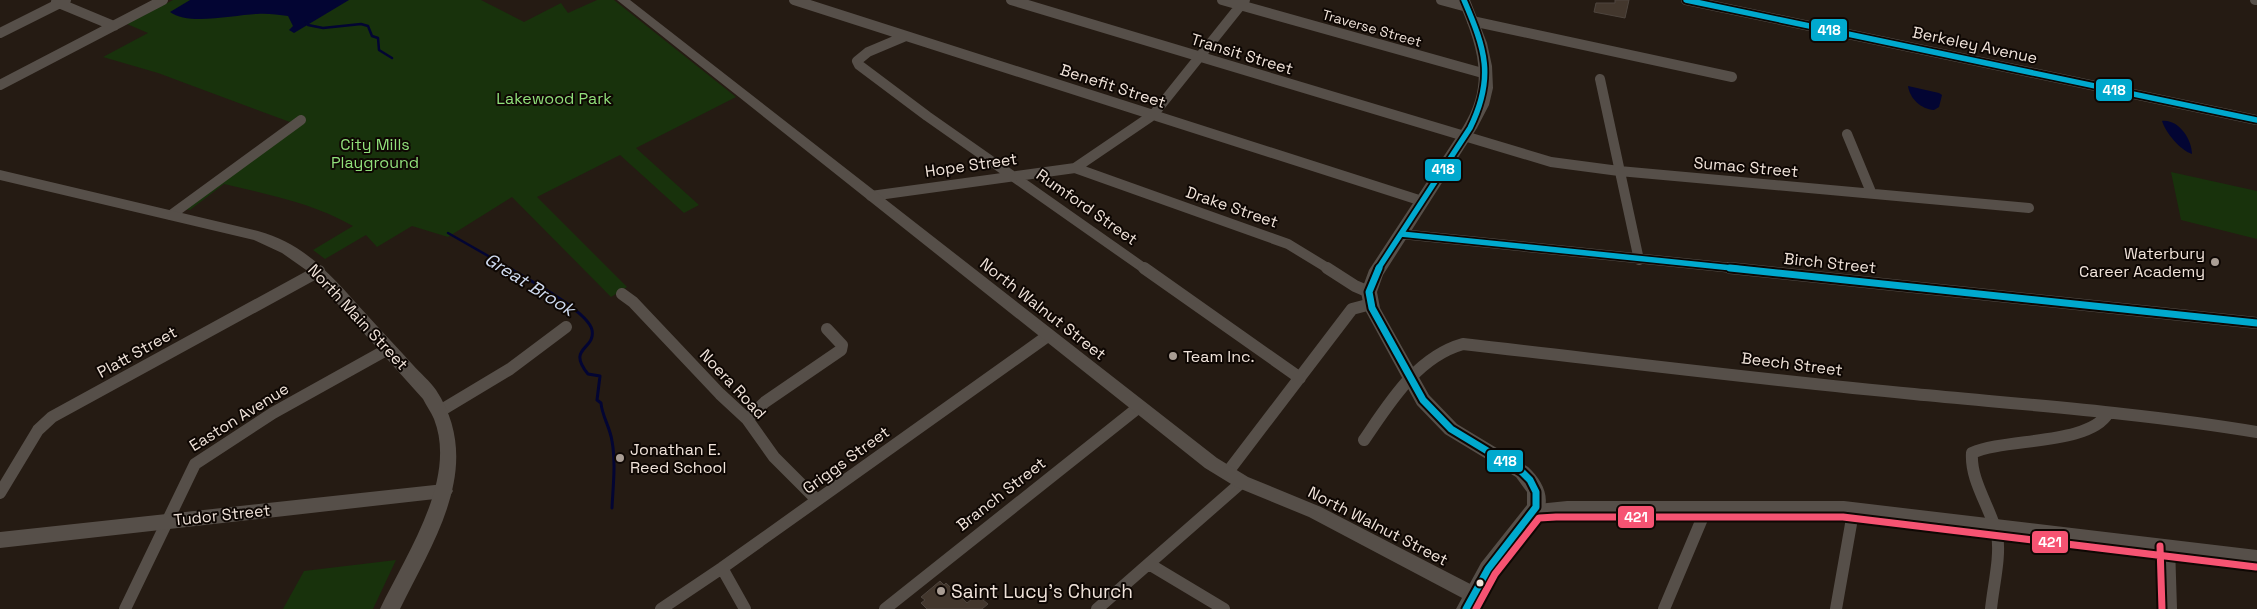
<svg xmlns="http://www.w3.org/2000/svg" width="2257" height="609" viewBox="0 0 2257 609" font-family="'Space Grotesk',sans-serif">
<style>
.green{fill:#18320c}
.water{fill:#030533}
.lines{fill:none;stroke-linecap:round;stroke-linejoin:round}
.stream-far1{stroke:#030533;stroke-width:2.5}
.stream{stroke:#030533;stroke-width:3}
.building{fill:#43372d;stroke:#4e453e}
.minor-far1{stroke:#564f49;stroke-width:10}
.minor{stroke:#564f49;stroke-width:12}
.tertiary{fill:#564f49;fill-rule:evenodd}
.secondary{fill:#564f49;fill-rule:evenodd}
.bus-1-far1-casing{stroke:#0e0703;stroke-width:9}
.bus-1-casing{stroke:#0e0703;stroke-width:11}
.bus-2-casing{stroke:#0e0703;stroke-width:11}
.bus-1-far1{stroke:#00a9ce;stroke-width:5.5}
.bus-1{stroke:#00a9ce;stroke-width:7}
.bus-2{stroke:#f65372;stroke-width:7}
.poi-dot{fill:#a99d94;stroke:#0e0703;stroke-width:2}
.bus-dot{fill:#f0e3da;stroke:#0e0703;stroke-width:2}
.labels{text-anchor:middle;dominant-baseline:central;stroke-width:4;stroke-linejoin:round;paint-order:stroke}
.far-street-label{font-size:14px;fill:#f0e3da;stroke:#0e0703}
.street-label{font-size:16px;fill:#f0e3da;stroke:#0e0703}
.park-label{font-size:16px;fill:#91e07b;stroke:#0e0703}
.poi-label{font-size:16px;fill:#f0e3da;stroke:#0e0703;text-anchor:start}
.water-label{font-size:18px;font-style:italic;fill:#cfdbf0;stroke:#0e0703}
.near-poi-label{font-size:19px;fill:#f0e3da;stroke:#0e0703;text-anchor:start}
.line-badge{stroke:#0e0703;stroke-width:2}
.badge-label{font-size:14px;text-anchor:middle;font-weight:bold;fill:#fff}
</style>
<rect width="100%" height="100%" fill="#251b13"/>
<path class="green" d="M173,0h308l43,22 37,-19 7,10 29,-13h17l122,97 -100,51 63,57 -15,8 -64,-58 -83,42 90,90 -16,10 -99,-100 -64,40 -36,-11 -35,21 -11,-12 -41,24 -12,-9 40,-24c-41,-23 -83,-31 -129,-42l-34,26 -6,-1 114,-84 -140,-52 -55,-16 45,-24 -21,-9z
M2171,172l86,19v48l-76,-19z
M396,560l-23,49h-90l21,-38z"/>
<path class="water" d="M190,0h159l-55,33 -5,-3 4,-4 -5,-10c-10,-1 -21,-3 -31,-2 -23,1 -69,12 -87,-2z
M1908,86l31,7 3,2 -3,12 -5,3c-13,-1 -24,-11 -26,-24z
M2162,121c17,-2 30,19 30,33 -12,-4 -26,-21 -30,-33z"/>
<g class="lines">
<path class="stream-far1" d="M306,22l2,3 15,3 38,-4 7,2 4,10 6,2 1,12 13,8
M448,233l63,36"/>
<path class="stream" d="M509,268c18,11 79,43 83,62 4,20 -26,17 -4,44l12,2 -3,24 4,3c1,13 9,24 11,38 4,22 1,45 0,67"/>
</g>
<path class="building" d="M1615,0h14l-4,18 -31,-6 2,-9h19z
M940,581l4,4 2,-2 21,20 10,-8 11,9 -6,5h-55l-6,-6 4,-3 -4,-3z"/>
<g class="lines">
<path class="minor-far1" d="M794,0l628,201
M1011,0l540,162 68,9 410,37
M1222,0l264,74
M1441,0l26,7
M1686,0l571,120
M2255,0h2
M56,2l58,24
M1472,21l260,56
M0,33l66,-33
M906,36l-38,16 -11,9 2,4 68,51 218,153
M1600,79l39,181
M0,85l163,-85
M1847,134l24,58
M1075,168l213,76 41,25
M871,196l204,-28 78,-53 92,-115
M171,215l130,-95
M1401,234l341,35"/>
<path class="minor" d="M1144,268l156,110
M1327,268l28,18 14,6
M1730,268l527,55
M622,294l11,8 87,92 27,25 27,38 43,43
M440,411l70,-42 56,-42
M747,419l18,-17 76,-52 1,-5 -15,-16
M1364,440c26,-38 53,-83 99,-96 150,17 300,36 451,50 114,11 229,19 343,38
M1227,473l125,-164 19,-5
M0,493l38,-63 14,-13 267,-146
M2169,546l2,63
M1149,564l75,45
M722,568l23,41
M125,609l70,-145 78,-51 115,-64
M661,609l61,-41 327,-233
M885,609l254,-202
M1097,609l145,-127
M1664,609l43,-102
M1836,609l15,-85v-15
M1991,609c2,-22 10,-53 6,-74 -6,-27 -27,-54 -25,-82 33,-15 118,-8 136,-40"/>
<path class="tertiary" d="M617,0h13l587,458 31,19 73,30 157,81 3,6 -3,6 -6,2 -6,-2 -157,-83 -73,-30 -31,-19z
M444,484l6,2 3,5 -3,5 -6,2 -444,50v-16z
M1567,501h277l413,49v16l-413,-51h-277l-33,2 -6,-2 -3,-5 3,-5z"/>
<path class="secondary" d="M1458,0h12l17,43 5,23 1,22 -4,17 -12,23 -94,147 -6,17 3,16 49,87 28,29 71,43c13,12 23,29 15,46l-48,62 -18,34h-21l25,-46 46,-58v-13l-11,-15 -71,-43 -28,-29 -53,-97 -3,-16 8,-22 94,-143c28,-45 14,-82 -5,-127z
M0,170l258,61c50,14 75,47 109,84 15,17 31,33 46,50 7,8 17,16 23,25 49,75 -2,150 -36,219h-20c25,-53 78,-129 54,-190 -3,-7 -8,-14 -11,-20l-114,-127 -27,-19 -28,-13 -254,-60z"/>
<g class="bus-1-far1-casing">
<path id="bus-1-far1" d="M1686,0l571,120
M1401,234l341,35
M1378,269l92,-141c25,-51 15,-79 -6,-128"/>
</g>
<g class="bus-1-casing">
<path id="bus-1" d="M1379,268l-10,24 3,16 51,92 28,29 71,43 8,8 6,12v15l-48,62 -22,40
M1730,268l527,55"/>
</g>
<g class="bus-2-casing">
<path id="bus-2" d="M2160,546l2,63
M1476,609l19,-35 44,-56 17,-1h287l413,50"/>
</g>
<use href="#bus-1-far1" class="bus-1-far1"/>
<use href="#bus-1" class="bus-1"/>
<use href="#bus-2" class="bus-2"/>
</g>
<g class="poi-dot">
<circle cx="2215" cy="262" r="5"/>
<circle cx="1173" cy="356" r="5"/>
<circle cx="620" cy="458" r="5"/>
<circle cx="941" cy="591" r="5"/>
</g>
<circle class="bus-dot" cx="1480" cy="583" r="4.5"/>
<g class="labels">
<g class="far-street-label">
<text transform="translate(1372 28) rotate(16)">Traverse Street</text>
</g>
<g class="street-label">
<text transform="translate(1975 45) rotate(12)">Berkeley Avenue</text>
<text transform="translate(1242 54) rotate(17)">Transit Street</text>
<text transform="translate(1113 86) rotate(18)">Benefit Street</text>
<text transform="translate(971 165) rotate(-8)">Hope Street</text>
<text transform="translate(1746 167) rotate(5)">Sumac Street</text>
<text transform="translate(1087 207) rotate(35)">Rumford Street</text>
<text transform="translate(1232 207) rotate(19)">Drake Street</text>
<text transform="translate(1830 263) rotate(6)">Birch Street</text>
<text transform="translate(1043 309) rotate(38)">North Walnut Street</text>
<text transform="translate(358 317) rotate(47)">North Main Street</text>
<text transform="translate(137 352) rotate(-29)">Platt Street</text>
<text transform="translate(1792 364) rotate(7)">Beech Street</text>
<text transform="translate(733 384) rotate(47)">Noera Road</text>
<text transform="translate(239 417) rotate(-32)">Easton Avenue</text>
<text transform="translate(846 460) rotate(-36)">Griggs Street</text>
<text transform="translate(1001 494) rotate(-38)">Branch Street</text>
<text transform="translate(222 515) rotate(-6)">Tudor Street</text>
<text transform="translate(1378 526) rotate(27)">North Walnut Street</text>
</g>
<g class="park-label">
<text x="554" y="98">Lakewood Park</text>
<text x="375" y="144">City Mills<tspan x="375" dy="18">Playground</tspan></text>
</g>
<g class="poi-label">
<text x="2205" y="253" text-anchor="end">Waterbury<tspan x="2205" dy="18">Career Academy</tspan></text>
<text x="1183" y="356">Team Inc.</text>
<text x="630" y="449">Jonathan E.<tspan x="630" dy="18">Reed School</tspan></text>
</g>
<g class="water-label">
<text transform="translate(530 284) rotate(32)">Great Brook</text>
</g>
<g class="near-poi-label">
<text x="951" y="591">Saint Lucy's Church</text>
</g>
</g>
<g class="line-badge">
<rect x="1810" y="18" width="38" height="24" rx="5" fill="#00a9ce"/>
<rect x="2095" y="78" width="38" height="24" rx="5" fill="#00a9ce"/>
<rect x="1424" y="158" width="38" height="24" rx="5" fill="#00a9ce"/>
<rect x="1486" y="449" width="38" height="24" rx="5" fill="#00a9ce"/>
<rect x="1617" y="505" width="38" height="24" rx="5" fill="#f65372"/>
<rect x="2031" y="530" width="38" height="24" rx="5" fill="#f65372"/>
</g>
<g class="badge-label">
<text x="1829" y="35">418</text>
<text x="2114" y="95">418</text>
<text x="1443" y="174">418</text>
<text x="1505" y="466">418</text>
<text x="1636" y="522">421</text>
<text x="2050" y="547">421</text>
</g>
</svg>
